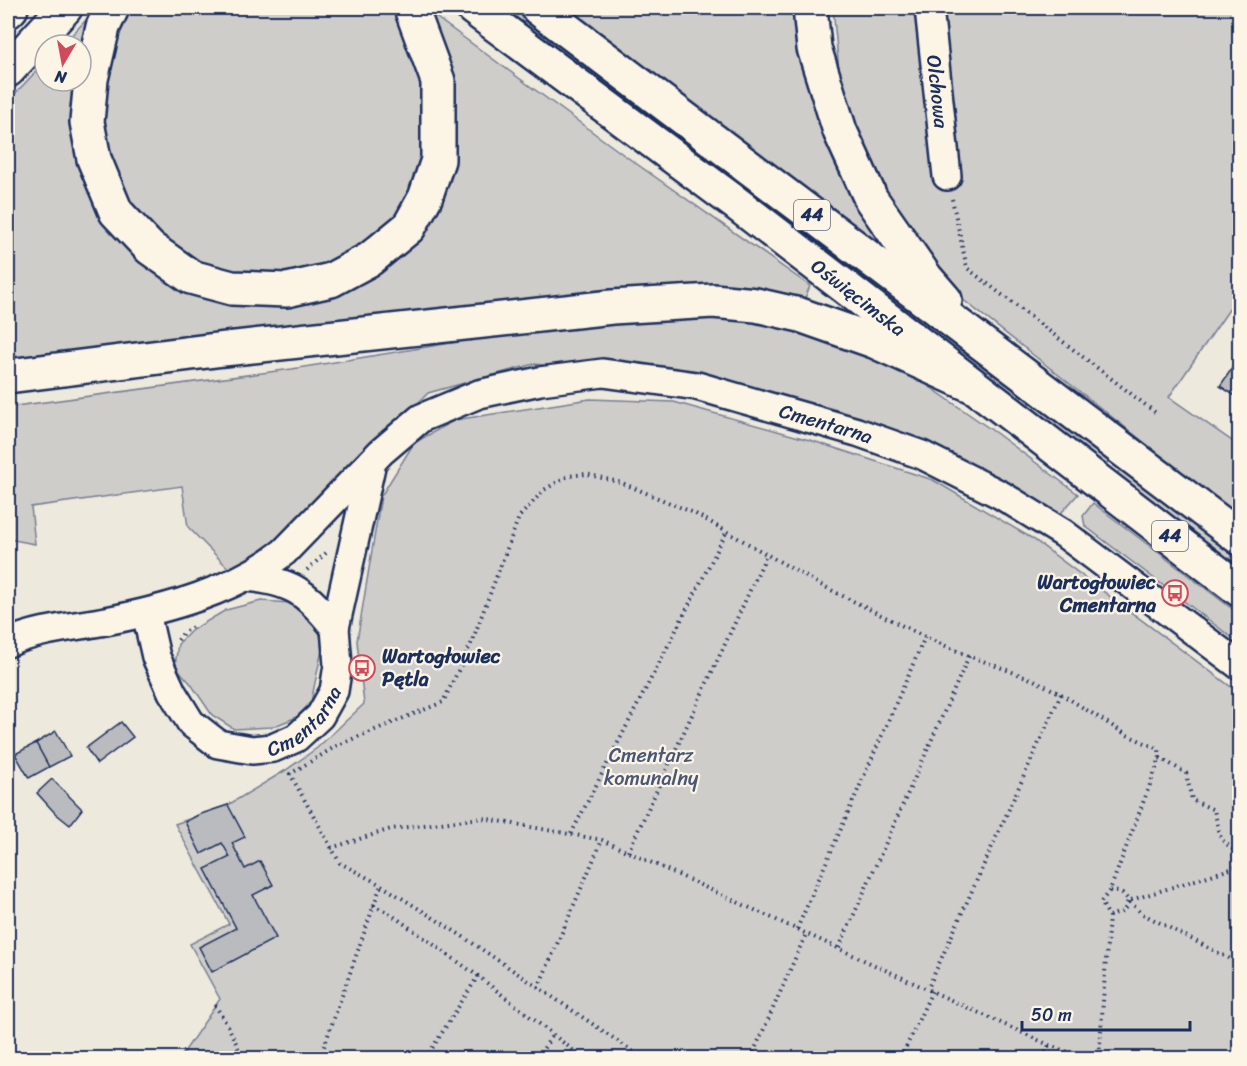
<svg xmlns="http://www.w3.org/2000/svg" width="1247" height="1066" viewBox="0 0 1247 1066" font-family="Sriracha,sans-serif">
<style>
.green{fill:#cfcdca;stroke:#757e94;stroke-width:1.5}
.building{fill:#babbbe;stroke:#1b2f5e;stroke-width:1.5}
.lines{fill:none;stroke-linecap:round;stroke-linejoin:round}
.minor-casing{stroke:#1b2f5e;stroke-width:32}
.primary-casing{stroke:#1b2f5e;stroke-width:38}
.trunk-casing{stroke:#1b2f5e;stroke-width:38}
.path{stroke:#1b2f5e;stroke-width:4;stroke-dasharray:1.5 4.5;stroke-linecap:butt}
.minor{stroke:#fcf5e5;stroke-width:27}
.primary{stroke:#fcf5e5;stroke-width:33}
.trunk{stroke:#fcf5e5;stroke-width:33}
.labels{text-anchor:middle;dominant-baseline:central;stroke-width:4.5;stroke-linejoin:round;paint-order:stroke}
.shield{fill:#fcf5e5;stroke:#5e6a86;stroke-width:1.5}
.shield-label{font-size:18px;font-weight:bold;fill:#1b2f5e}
.street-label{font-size:20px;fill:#1b2f5e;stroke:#fcf5e5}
.poi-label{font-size:20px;font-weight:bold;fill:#1b2f5e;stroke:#fcf5e5;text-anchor:end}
.park-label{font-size:20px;fill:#485679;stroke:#fcf5e5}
</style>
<rect width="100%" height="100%" fill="#eee9dd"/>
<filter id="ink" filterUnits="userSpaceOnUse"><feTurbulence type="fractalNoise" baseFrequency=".0167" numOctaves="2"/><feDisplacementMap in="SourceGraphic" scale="12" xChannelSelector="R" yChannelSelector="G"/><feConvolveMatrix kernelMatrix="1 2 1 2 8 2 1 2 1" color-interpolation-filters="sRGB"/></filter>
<g filter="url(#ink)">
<path class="green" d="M128,8h259l8,8 25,48 9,56 -3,47 -23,47 -46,40 -42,19 -76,5 -49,-11 -52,-42 -41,-87 11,-92z
M494,8h20l598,449 -8,10z
M569,8h233l35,151 41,85z
M833,8h406v287l-70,102 70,49v71l-287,-226 -46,-58 -39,-73 -26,-69z
M426,10l198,145 186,131 -5,12 -115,-7 -682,75v-265l37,-39v19h32l-7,24 10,62 29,64 55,46 117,22 143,-72z
M88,18l-1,22 -6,24v-19h-19z
M684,313l120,14 113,51 79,55 82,61 -23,26 -316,-135 -205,-21 -106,29 -151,155 -42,27 -47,-48 -6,-41 -151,21 4,37 -27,-5v-132l284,-38 251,-41z
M590,399l84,3 139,39 120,39 100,59 206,154v365h-1059l40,-59 -30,-55 39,-20 -54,-100 53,-19 58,-35 31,-22 47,-44 -7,-63 24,-145 33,-53 41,-23z
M1123,466l116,88v15l-124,-93z
M1093,503l146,111v29l-154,-117 -2,-10z
M261,601l30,2 26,21 6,21 -12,57 -14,15 -25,10 -38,2 -22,-14 -21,-31 -16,-18 3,-22 14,-14 34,-20z"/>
<path class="building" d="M1237,361l3,1v37l-20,-13z
M121,722l12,15 -36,27 -11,-16z
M56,731l14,25 -21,11 -13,-24z
M36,743l13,24 -20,11 -14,-24z
M52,779l30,30 -12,16 -15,-12 -18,-20z
M228,805l17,32 -13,6 13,26 15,-8 13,24 -20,10 23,43 -64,34 -13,-25 37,-19 -31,-59 25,-12 -8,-14 -21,11 -16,-32 13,-7z"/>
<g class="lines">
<g class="minor-casing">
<g id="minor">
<path id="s1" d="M929,8l18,168"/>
<path d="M246,577c46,4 60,15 89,51"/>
<path id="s2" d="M146,613l10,44 16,35 19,31 27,21 34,6 21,-2 23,-10 24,-22 14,-25 4,-26 -3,-37 37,-166"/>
<path id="s3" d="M8,643c31,-14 65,-16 98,-22 61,-12 128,-30 178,-69l97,-100 40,-34 58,-24 61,-13 63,-8 94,13 160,46 65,23 79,40 62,38 177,133"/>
</g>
</g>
<g class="primary-casing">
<g id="primary">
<path id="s4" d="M473,8l264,196 503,386"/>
<path d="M538,8l702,530"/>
<path d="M810,8l4,40 26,83 31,68 55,79 19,22"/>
<path d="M8,11l3,-3"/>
</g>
</g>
<g class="trunk-casing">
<path id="trunk" d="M112,8l-9,19 -12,52 -4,43 7,37 22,53 34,36 41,29 41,11 55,2 44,-10 39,-21 39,-32 16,-29 13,-38v-79l-27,-73
M8,70l57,-62
M8,376l208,-26 396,-43 101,-6 43,4 44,10 74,26 97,44"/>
</g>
<path class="path" d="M952,199l15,69 189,145
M307,570l19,-17
M178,640l5,-7 11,-7
M1061,694l66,41 32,14 1,9 -50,132 -9,12 8,14 -10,142
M1160,758l26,15 6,27 22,10 7,29 19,17
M571,834l156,-303
M331,848l60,-19 91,-11 120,22 447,205 35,13
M628,852l139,-298
M1110,890l12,3 19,20 99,51
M373,905l16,8 89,63 105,82
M1109,916l15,-5 4,-10 112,-35
M797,929l128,-292
M839,948l130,-292
M538,988l64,-148
M215,1005l13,21 15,32
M320,1058l61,-173
M426,1058l52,-82
M537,1058l15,-22
M643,1058l-184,-124 -78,-49 -41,-22 -50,-89 48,-29 105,-43 28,-58 48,-127 25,-27 24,-14 18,-2 36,9 72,30 125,71 106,53 44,19 65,24 27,14 -133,294
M751,1058l55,-124
M901,1058l31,-67
M1043,1058l6,-13"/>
<use href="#minor" class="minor"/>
<use href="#primary" class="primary"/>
<use href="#trunk" class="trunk"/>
</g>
</g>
<defs>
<g id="bus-ring" transform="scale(1.35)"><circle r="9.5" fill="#fcf5e5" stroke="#d1495b" stroke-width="1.5"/><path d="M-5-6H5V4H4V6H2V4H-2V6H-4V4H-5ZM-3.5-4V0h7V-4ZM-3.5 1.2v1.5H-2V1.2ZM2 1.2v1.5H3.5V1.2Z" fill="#d1495b"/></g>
</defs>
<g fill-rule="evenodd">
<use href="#bus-ring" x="1175" y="593"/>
<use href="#bus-ring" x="362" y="668"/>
</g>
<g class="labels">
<g class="shield">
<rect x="794" y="200" width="36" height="30" rx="4.5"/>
<rect x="1152" y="521" width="36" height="30" rx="4.5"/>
</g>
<g class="shield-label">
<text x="812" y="215">44</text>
<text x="1170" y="536">44</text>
</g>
<g class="street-label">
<text stroke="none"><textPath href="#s1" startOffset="84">Olchowa</textPath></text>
<text stroke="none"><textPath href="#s4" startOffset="482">Oświęcimska</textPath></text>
<text stroke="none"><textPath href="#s3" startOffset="903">Cmentarna</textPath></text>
<text stroke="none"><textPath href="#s2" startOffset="252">Cmentarna</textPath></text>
</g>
<g class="poi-label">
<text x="1156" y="582">Wartogłowiec<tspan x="1156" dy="23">Cmentarna</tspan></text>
<text x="382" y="656" text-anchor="start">Wartogłowiec<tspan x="382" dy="23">Pętla</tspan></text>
</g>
<g class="park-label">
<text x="651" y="755">Cmentarz<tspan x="651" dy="23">komunalny</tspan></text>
</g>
</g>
<rect width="1247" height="1066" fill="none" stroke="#fcf5e5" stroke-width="30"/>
<rect x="15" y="15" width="1217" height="1036" fill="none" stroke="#1b2f5e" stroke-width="2" filter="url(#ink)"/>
<g transform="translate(63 63) rotate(190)"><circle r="28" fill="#fcf5e5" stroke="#a2a6af" stroke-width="1.5"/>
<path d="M0-4.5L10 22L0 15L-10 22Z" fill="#d1495b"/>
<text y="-9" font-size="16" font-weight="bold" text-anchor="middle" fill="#1b2f5e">N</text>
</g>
<path d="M1022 1021v9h168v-9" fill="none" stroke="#1b2f5e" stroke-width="3"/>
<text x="1031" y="1021" font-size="18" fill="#1b2f5e" stroke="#fcf5e5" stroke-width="4.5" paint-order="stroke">50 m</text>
</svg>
